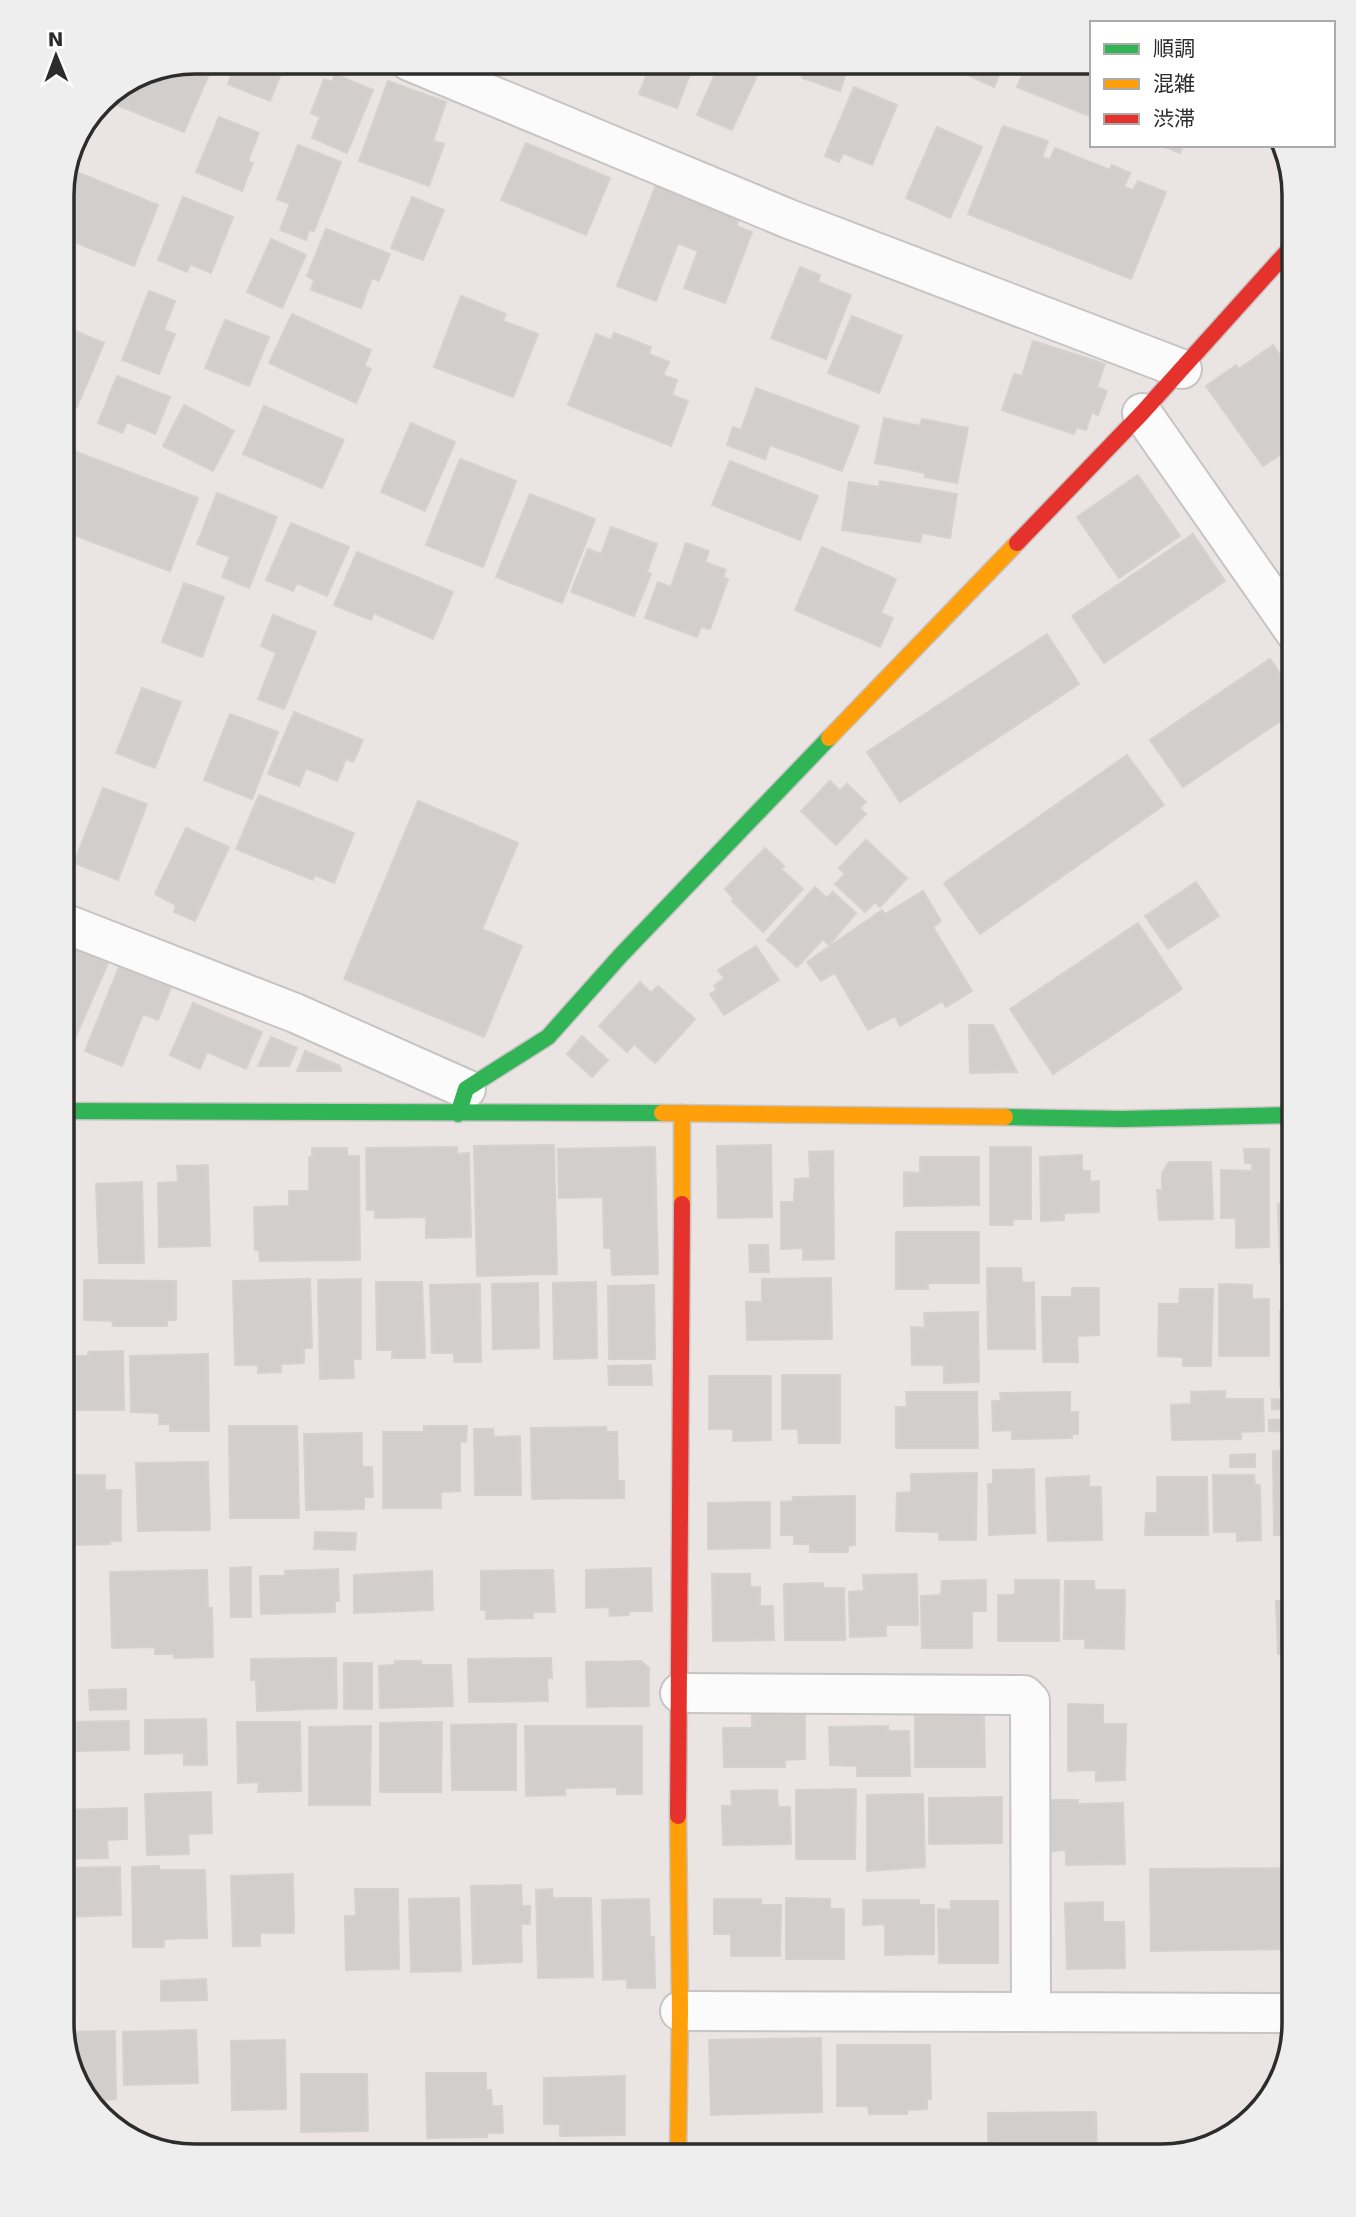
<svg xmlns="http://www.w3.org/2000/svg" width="1356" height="2217" viewBox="0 0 1356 2217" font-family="'DejaVu Sans','Noto Sans JP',sans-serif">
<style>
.building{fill:#d1cecb;stroke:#d5d1ce;stroke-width:2}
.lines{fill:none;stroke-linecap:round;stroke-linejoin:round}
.street-casing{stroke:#c6c4c4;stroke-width:42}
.fast-casing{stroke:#c6c4c4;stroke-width:19}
.slow-casing{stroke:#c6c4c4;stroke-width:19}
.jam-casing{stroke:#c6c4c4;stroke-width:19}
.street{stroke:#fcfbfb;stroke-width:38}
.fast{stroke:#30b455;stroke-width:16}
.slow{stroke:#ff9f0a;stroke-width:16}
.jam{stroke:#e5322d;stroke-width:16}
.rim{fill:none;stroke:#2c2c2c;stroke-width:3.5}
</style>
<rect width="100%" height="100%" fill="#eae5e2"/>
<path class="building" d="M237,61h49l-16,40 -42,-17z
M558,61h40l-5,13z
M652,61h43l-18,47 -38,-14z
M721,61h15l23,10 -27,59 -35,-15z
M808,61h42l-10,30 -38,-13z
M959,61l46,1 -11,25 -38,-17z
M1028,62h64v55l-75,-30z
M183,64l26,10 -25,58 -82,-33 42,-28z
M335,74l38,16 -26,63 -35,-15 8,-21 -9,-4 13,-34 8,3z
M388,81l58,21 -13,39 11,3 -15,42 -70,-25z
M854,87l43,18 -25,60 -29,-12 -4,9 -14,-6z
M219,117l40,16 -11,28 5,2 -11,28 -46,-19z
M1003,126l45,15 -6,16 8,3 5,-12 55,22 2,-5 18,8 -6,14 9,3 5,-9 28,11 -35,87 -163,-65z
M937,127l45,20 -32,71 -44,-20z
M526,143l84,35 -24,57 -85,-35z
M298,145l43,17 -27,69 -5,-1 -3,10 -26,-10 10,-26 -13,-5z
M1160,145h23l-3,8z
M69,169l89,36 -24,61 -72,-29v-51z
M656,185l84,33 -4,8 16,6 -27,71 -41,-15 14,-37 -20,-8 -22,58 -39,-15z
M183,197l50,20 -22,56 -21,-9 -3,8 -29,-12z
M412,197l32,13 -21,50 -32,-12z
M326,229l64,25 -11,27 -7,-3 -11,30 -50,-18 3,-10 -7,-4z
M271,239l35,16 -24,53 -35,-16z
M800,267l20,8 -2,7 33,13 -25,64 -55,-21z
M149,291l26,10 -11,29 11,4 -16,40 -37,-14z
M461,296l45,18 -3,7 35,13 -25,63 -79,-30z
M292,314l79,36 -7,16 7,3 -15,34 -87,-40z
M852,316l50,20 -23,57 -51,-20z
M225,320l44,17 -20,49 -44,-18z
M61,325l43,18 -27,64 -16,-7z
M614,333l37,14 -2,7 20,8 -6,13 14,5 -5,15 16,6 -17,45 -103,-41 28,-71 15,6z
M1033,341l72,23 -8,23 10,4 -9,24 -6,-3 -6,18 -9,-3 -3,7 -72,-24 12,-36 8,2z
M1273,345l18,26 4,-3v77l-32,21 -57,-80 30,-21 3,4z
M117,376l53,21 -15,37 -28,-12 -5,11 -24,-10z
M756,388l103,38 -17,45 -72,-26 -5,14 -38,-14 6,-18 8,3z
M184,405l50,26 -21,40 -50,-25z
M264,406l80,34 -22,48 -79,-34z
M884,418l36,8 2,-7 46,9 -11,55 -32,-6v-4l-50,-10z
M411,423l44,19 -30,69 -44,-19z
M61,446l137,52 -28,73 -109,-41z
M460,459l56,22 -33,86 -57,-22z
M730,461l88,35 -18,44 -88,-35z
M1138,475l42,61 -61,42 -42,-61z
M880,481l77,13 -7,44 -28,-5 -2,9 -78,-12 7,-48 30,5z
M217,493l60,24 -28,71 -27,-11 8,-20 -33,-13z
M530,494l65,25 -33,84 -66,-26z
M291,523l58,24 -22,49 -30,-13 -4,8 -27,-11z
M611,527l46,17 -10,28 4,2 -17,42 -63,-24 17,-43 13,5z
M1193,534l32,47 -121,82 -32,-47z
M686,543l23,8 -4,11 21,8 -3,7 5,2 -18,50 -9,-2 -4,10 -52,-19 13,-36 13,5z
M822,547l74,32 -15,34 12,5 -13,29 -85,-37z
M357,552l96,40 -20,47 -59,-26 -3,7 -37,-15z
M184,583l40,14 -22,60 -40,-15z
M273,615l43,17 -32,77 -26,-10 18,-46 -15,-7z
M61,618l9,4 -9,21z
M1047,634l32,50 -179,118 -33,-50z
M1270,659l25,37v15l-112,76 -33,-47z
M142,688l39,14 -26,66 -39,-15z
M294,712l69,28 -10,22 -7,-3 -9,22 -31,-13 -7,18 -31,-12z
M230,714l48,18 -26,67 -48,-19z
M1127,755l37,50 -184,129 -36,-51z
M830,781l10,10 7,-7 19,18 -6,6 6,6 -30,31 -35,-34z
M103,788l44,16 -29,76 -44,-17z
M259,795l95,38 -20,50 -19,-8 -2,5 -77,-31z
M418,801l100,42 -36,86 40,17 -38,91 -140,-58z
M186,828l43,19 -34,74 -21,-9 2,-7 -21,-11z
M866,840l41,38 -27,29 -5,-5 -10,10 -30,-28 10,-10 -6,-6z
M765,848l19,18 -3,3 22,20 -40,43 -31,-31 2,-2 -9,-10z
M1196,882l23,34 -51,33 -23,-33z
M815,887l12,11 6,-6 23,21 -27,32 -6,-6 -26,28 -30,-27z
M923,891l18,30 -8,6 39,64 -26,16 -4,-6 -42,25 -5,-10 -27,14 -33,-57 -14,8 -14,-19 75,-52 3,4z
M1138,923l44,66 -129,85 -43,-65z
M61,943l47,20 -45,103 -2,-1z
M756,946l23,34 -55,35 -14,-21 7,-4 -3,-4 10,-8 -6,-8z
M119,967l52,20 -13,33 -15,-6 -21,52 -37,-15z
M640,982l11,11 7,-7 37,33 -40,44 -21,-19 -7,8 -28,-26z
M193,1003l69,29 -16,37 -39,-17 -7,17 -30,-14z
M969,1025h24l24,47 -47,1z
M582,1036l26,24 -16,17 -25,-23z
M271,1037l26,11 -8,18h-31z
M305,1051l35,15 1,5h-44z
M554,1145l3,129 -80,2 -3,-130z
M771,1145l1,72 -54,1 -1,-72z
M457,1147v7l12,-1 2,84 -45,1v-21l-51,1v-8h-8l-1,-62z
M655,1147l3,127 -46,1 -1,-27h-7l-1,-51 -44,1 -1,-49z
M990,1147h41v72h-18v6h-23z
M312,1148h35v8h12l1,104 -100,1 -1,-11h-4l-1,-43 35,-1v-15h20v-34h3z
M1244,1149h25v98l-33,1v-30h-15v-48l31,1v-8h-7z
M833,1151l1,108 -31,1v-12l-22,1v-47h13l1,-23 15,-1 -1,-26z
M1082,1155v16h8v11l9,-1v31l-35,1v7l-23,1 -1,-64z
M920,1157h59v48l-75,1v-34l16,1z
M1169,1162h42l2,57 -54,1 -2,-30h5v-17z
M208,1165l2,81 -51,1 -1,-64 20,-1 -1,-16z
M142,1182l2,81h-45l-3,-79z
M1293,1191h2v72h-15l-2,-59h15z
M896,1232h83v51h-51v6h-32z
M749,1245h19l1,27h-19z
M987,1268h34l1,15 12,-1 1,67h-47z
M831,1278l1,61 -85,1 -1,-38h16v-23z
M310,1279l2,69h-8v15l-23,1v8l-23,1v-8h-23l-2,-84z
M361,1279v80h-8l1,19 -34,1 -2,-99z
M84,1280l92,1v39h-9v6h-54l-1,-5 -28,-1z
M376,1282h46l3,76h-33v-8h-15z
M596,1282l1,76 -43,1 -1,-76z
M538,1283l1,65 -46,1 -1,-65z
M480,1284l1,78h-27v-9h-22l-2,-68z
M1219,1284l33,1v14h17v57h-50z
M654,1285l1,74h-46l-1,-73z
M1072,1288h27v47l-22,1 1,26h-35l-1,-65h30z
M1180,1289h33l-2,77h-28v-9l-25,-1 1,-52h20z
M1280,1311h15v75h-15z
M978,1312l1,70 -35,1v-18h-32l-1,-38 14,1 -1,-15z
M123,1351l1,59h-55v-11h-8v-43h27v-4z
M208,1354l1,77h-39v-7h-11v-11l-28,-1 -1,-56z
M651,1365l1,20h-43l-1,-19z
M782,1375h58v68h-41l-1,-14h-16z
M709,1376h62v64l-38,1v-12h-24z
M1225,1391v8h38l1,32 -23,1v7l-69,1 -1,-35 20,-1v-12z
M906,1392h71l1,56h-82v-41h11z
M1070,1392v20h8v22h-6v4l-60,1v-9l-19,1 -1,-30h9l-1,-8z
M1272,1399l21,1v10l-21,-1z
M1295,1419v13l-26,-1v-11z
M229,1426h68l2,92h-69z
M424,1426h43l-1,16 -6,-1v50l-19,1v16h-58v-76h41z
M606,1427v5h11l1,49h6v17l-92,1 -1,-71z
M474,1429h19l1,8 26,-1 1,59h-46z
M362,1433v34h10l1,30h-9v12l-58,1 -2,-76z
M1295,1450v85h-21l-1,-84z
M1255,1454v13h-25v-12z
M208,1462l2,68 -72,1 -2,-68z
M1034,1469l1,64 -46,2 -1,-51h5v-14z
M977,1473l-1,67h-37v-8l-43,-1 1,-38 14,-1v-18z
M63,1475h42v15h16v51h-11v3l-39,1v-8h-10z
M1213,1475h41l1,10h5l1,55 -24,1v-9h-23z
M1089,1476v11h12l1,53 -54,1 -2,-63z
M1157,1477h50l1,58h-63l1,-22h11z
M855,1496v49l-7,1v6h-38v-8h-16v-9h-13v-33l12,-1v-4z
M770,1502v46l-62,1v-46z
M315,1532l41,1 -1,17 -41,-1z
M251,1567v50h-20l-1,-49z
M651,1568l1,43h-23v4l-19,1 -1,-9 -23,1v-38z
M338,1569l1,32h-4v11l-74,2 -1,-38h25v-5z
M207,1570l1,38h4l1,49 -39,1v-4h-19v-7l-43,1 -2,-76z
M553,1570l2,42h-22v6l-47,1v-9h-5v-39z
M432,1571l1,39 -79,3v-38z
M712,1574h38v13h10v19h13l1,34 -61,1z
M917,1574l1,51h-32v11l-36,1 -1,-45 15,-1 -1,-16z
M986,1580v31h-14v37h-50l-1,-52 20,-1 1,-14z
M1015,1580h44v61h-61v-46h17z
M1065,1581h29l1,9h30l-1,59 -39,-1v-9h-21z
M823,1583v5h21l1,52h-60l-1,-56z
M1276,1601h19v52l-17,1z
M336,1658l1,50 -80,3 -1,-31h-5v-21z
M551,1658l1,20h-5l1,23 -79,1 -1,-43z
M395,1661h26v4h30l2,41 -73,2 -1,-42 16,-1z
M641,1661l8,7v38l-62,1 -1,-45z
M344,1663h28v46h-28z
M126,1689v20l-36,1 -1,-20z
M1068,1704l35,1v19h23l-1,56 -29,1v-11l-28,1z
M752,1715h53v44l-20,1v7h-61l-1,-39h29z
M915,1716h69l1,51h-70z
M206,1719l1,46h-23v-12l-39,1v-34z
M129,1721v29l-57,1 -1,-29z
M237,1722h63l1,69 -43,1 1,-10 -21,1z
M442,1722l-1,70h-61v-69z
M516,1724v66h-64l-1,-65z
M371,1726l-1,79h-61v-78z
M525,1726h117v68h-25v-7l-52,1v7l-39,1z
M888,1726v5h21l1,45h-53v-10l-27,-1 -1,-38z
M856,1789l-1,70h-59v-69z
M777,1790l1,17h12l1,37 -68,1 -1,-39h10l-1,-15z
M211,1792l1,41 -24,1 1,20 -42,1 -2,-61z
M923,1794l2,73 -58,4v-76z
M1002,1797v46l-73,1v-46z
M1051,1800h27v4l45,-1 2,61 -59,1v-15l-14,1z
M127,1808v31l-20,1 1,18 -47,1v-49z
M159,1866v4h46l2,68 -43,1v8h-31l-1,-80z
M120,1867l1,48 -60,2v-49z
M1295,1868v81l-144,2 -1,-82z
M293,1874l1,59h-34v13h-27l-2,-70z
M521,1885l1,21h8v18h-9l1,38 -49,2 -2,-78z
M355,1889h43l1,80 -53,1 -1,-54h11z
M552,1889l1,9h38l2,79 -55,1 -2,-88z
M459,1898l2,73 -50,1 -2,-73z
M786,1898l44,1v10h14v50h-58z
M649,1899l1,38h4l1,51h-28v-9l-24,1 -1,-80z
M714,1899h47v6h20l-1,51h-49v-22h-17z
M863,1900h56v5h15v49l-49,1v-31l-22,1z
M951,1901h47v62h-59l-1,-54 13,1z
M1103,1902v20h21l1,46 -58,1 -2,-66z
M206,1979l1,21 -46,1v-20z
M196,2030l2,53 -74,2 -1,-53z
M115,2031l1,68 -12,1 1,9h-6l-24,-28 -12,-49z
M821,2038l1,74 -111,3 -2,-75z
M285,2040l1,69 -54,1 -1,-69z
M837,2045h93l1,54h-4v10l-20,1v4h-38l-1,-8h-31z
M426,2073h60v17h5l1,16h10l1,27h-16v4l-60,1z
M301,2074h66l1,57 -67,1z
M625,2076v59l-65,1v-12h-16v-46z
M1096,2112l1,44h-100v-13h-9v-30z
M576,2150h43v6h-70l28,-1z
M627,2153h31v3h-31z
M233,2154h54v2l-54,-1z
M296,2154h100v2h-100z"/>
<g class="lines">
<g class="street-casing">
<path id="street" d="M409,61l380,158 393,150
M1142,413l153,219
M61,922l234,91 171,76
M680,1693l344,2 6,6 1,311
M680,2011l615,2"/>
</g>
<g class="fast-casing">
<path id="fast" d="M61,1111l601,2
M458,1114l8,-25 82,-52 73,-82 208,-217
M1005,1117l117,2 173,-4"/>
</g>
<g class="slow-casing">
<path id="slow" d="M829,738l188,-195
M662,1113l343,4
M682,1204v-91
M678,2156l2,-145 -2,-195"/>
</g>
<g class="jam-casing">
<path id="jam" d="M1017,543l125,-130 153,-170
M678,1816l4,-612"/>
</g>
<use href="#street" class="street"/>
<use href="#fast" class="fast"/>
<use href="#slow" class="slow"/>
<use href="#jam" class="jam"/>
</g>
<path d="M0 0H1356V2217H0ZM195 74H1161A121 121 0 0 1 1282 195V2023A121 121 0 0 1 1161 2144H195A121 121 0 0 1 74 2023V195A121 121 0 0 1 195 74Z" fill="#eee" fill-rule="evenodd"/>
<path class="rim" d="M195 74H1161A121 121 0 0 1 1282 195V2023A121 121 0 0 1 1161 2144H195A121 121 0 0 1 74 2023V195A121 121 0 0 1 195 74Z"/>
<rect x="1090" y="21" width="245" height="126" fill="#ffffff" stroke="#ababab" stroke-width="2"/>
<rect x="1104" y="44" width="35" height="10" fill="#30b455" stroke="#ababab" stroke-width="2"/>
<text x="1153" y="56" font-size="21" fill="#2c2c2c">順調</text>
<rect x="1104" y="79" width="35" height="10" fill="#ff9f0a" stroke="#ababab" stroke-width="2"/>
<text x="1153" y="91" font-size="21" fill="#2c2c2c">混雑</text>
<rect x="1104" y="114" width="35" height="10" fill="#e5322d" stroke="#ababab" stroke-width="2"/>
<text x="1153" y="126" font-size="21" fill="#2c2c2c">渋滞</text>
<g transform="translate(56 56) rotate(359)" stroke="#ffffff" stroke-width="5" paint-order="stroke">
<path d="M0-5L12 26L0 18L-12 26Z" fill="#2c2c2c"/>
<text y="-10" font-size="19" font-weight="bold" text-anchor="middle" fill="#2c2c2c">N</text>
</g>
</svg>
